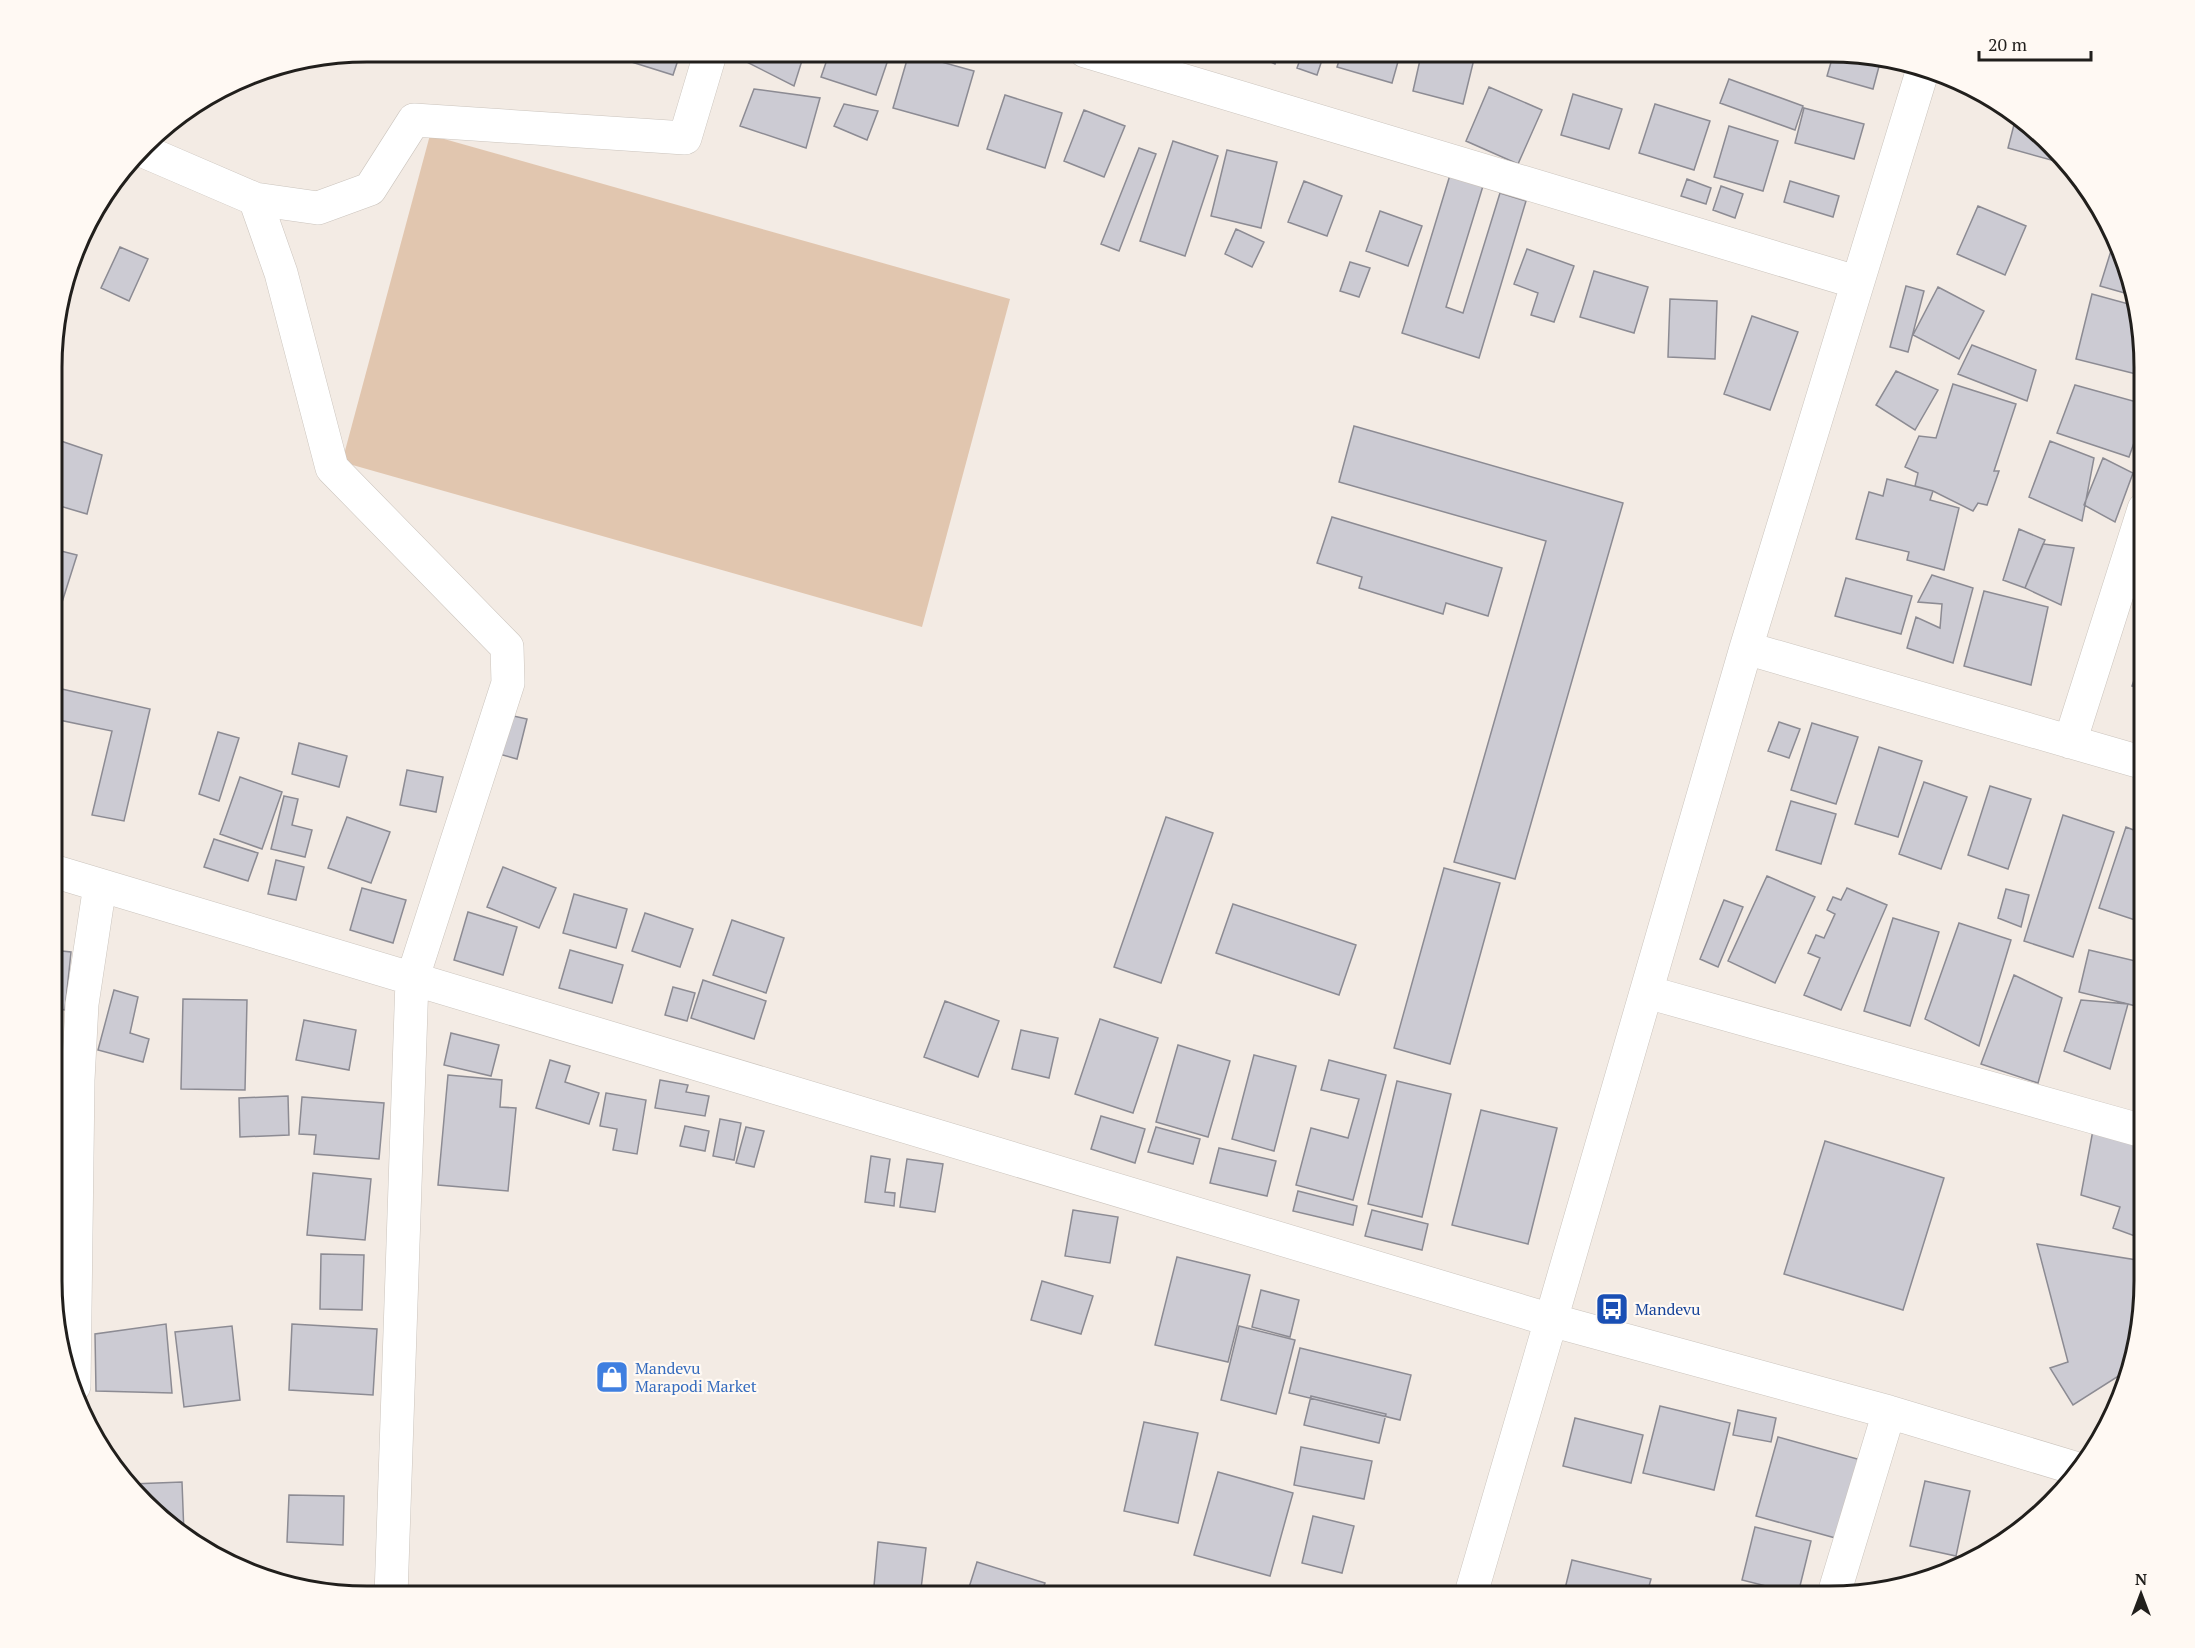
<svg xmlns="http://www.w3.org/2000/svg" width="2195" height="1648" viewBox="0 0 2195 1648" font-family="'PT Serif',serif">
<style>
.green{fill:#e1c6af}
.building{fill:#cccbd3;stroke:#8c8b93;stroke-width:1.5}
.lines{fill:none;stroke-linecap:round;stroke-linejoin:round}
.street-casing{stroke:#cbc4bd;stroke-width:34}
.street{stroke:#fff;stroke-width:33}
.labels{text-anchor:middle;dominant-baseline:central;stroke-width:4.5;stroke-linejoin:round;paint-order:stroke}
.transit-label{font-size:16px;fill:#164399;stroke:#fff9f3;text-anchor:start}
.shop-label{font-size:16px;fill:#366cbe;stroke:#fff9f3;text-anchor:start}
.rim{fill:none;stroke:#211f1c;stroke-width:3}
</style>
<rect width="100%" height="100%" fill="#f3ebe4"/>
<path class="green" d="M430,135l580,164 -88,328 -580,-165z"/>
<path class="building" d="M607,51h74l-8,24 -67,-21z
M734,51h71l-11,35 -61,-31z
M830,51h61l-15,44 -55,-18z
M1247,51h32l-4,13z
M1303,51h22l-8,24 -20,-7z
M1342,51h59l-9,32 -55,-16z
M1422,51h54l-13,53 -50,-13z
M1834,52h15l32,7 -8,30 -46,-13z
M909,53l65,18 -16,55 -65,-18z
M1729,79l74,27 -8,24 -75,-27z
M1489,87l53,23 -24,54 -52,-23z
M754,89l66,9 -14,50 -66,-22z
M1573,94l49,15 -13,40 -48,-14z
M1005,95l57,18 -17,55 -58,-19z
M844,104l34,7 -11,29 -33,-14z
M1655,104l55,17 -16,49 -55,-17z
M1804,108l60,16 -10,35 -59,-16z
M1084,110l41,16 -21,51 -40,-16z
M2016,117l20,12 26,34 -54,-15z
M1729,126l49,15 -15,50 -49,-14z
M1173,141l45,15 -33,100 -45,-15z
M1139,148l17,6 -37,97 -18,-7z
M1227,150l50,12 -16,66 -50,-12z
M1450,175l33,11 -37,121 17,6 37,-120 26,8 -47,157 -77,-25z
M1687,179l24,9 -5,16 -25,-8z
M1304,181l38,15 -15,40 -39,-14z
M1790,181l49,15 -6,21 -49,-15z
M1721,186l22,8 -8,24 -22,-8z
M1978,206l48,20 -21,49 -48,-21z
M1380,211l42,15 -14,40 -42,-15z
M1236,229l28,13 -12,25 -27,-13z
M2115,238l18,47 2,11 -35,-10z
M120,247l28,12 -19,42 -28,-13z
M1527,249l47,17 -20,56 -23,-7 7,-22 -24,-9z
M1350,262l20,6 -11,29 -19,-6z
M1594,271l54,16 -14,46 -54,-16z
M1906,286l18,5 -16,61 -18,-5z
M1938,287l46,24 -25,48 -46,-24z
M2092,294l44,12 8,70 -68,-17z
M1670,299l47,2 -2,58 -47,-2z
M1752,316l46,16 -28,78 -46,-16z
M1972,345l64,25 -9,31 -69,-27z
M1896,371l42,19 -23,40 -39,-25z
M1953,384l63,20 -22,67h5l-12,34 -9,-2 -5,8 -40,-20 -18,-5 3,-13 -13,-6 14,-31 17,2z
M2075,385l69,19v10l-15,43 -72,-24z
M1354,426l269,77 -108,376 -61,-17 92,-321 -207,-59z
M58,440l44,15 -15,59 -34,-10v-44z
M2050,441l44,17 -12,63 -53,-24z
M2103,458l30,15 -18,49 -31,-17z
M1887,479l46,12 -3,9 29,8 -15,62 -37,-10 2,-8 -53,-13 13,-47 14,4z
M1332,517l170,51 -14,48 -42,-13 -3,11 -84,-26 3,-11 -45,-14z
M2019,529l26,11 -20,48 -22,-8z
M2043,544l31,4 -13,57 -36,-17z
M53,549l24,6 -20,63 -4,-1z
M1932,575l41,13 -20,75 -46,-15 9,-31 24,11 2,-24 -24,-2z
M1846,578l66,18 -11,38 -66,-18z
M1984,591l64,16 -17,78 -67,-19z
M2144,652v38l-12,-4z
M53,687l97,22 -26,112 -32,-6 20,-84 -58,-12 -1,5z
M509,715l18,4 -10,40 -18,-5z
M1779,722l21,7 -11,29 -21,-7z
M1812,723l46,14 -22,67 -45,-14z
M218,732l21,6 -20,63 -20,-7z
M299,743l48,13 -8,31 -47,-13z
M1879,747l43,14 -24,76 -43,-13z
M407,770l36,7 -7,35 -36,-7z
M240,777l42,15 -20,57 -42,-15z
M1924,782l43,15 -26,72 -42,-15z
M1990,786l41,13 -23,70 -40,-14z
M284,796l14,3 -6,26 20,5 -7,27 -34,-8z
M1791,801l45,13 -15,50 -45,-14z
M2063,815l51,17 -41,125 -49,-16z
M347,817l43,15 -19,51 -43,-15z
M1166,817l47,16 -52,150 -47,-16z
M2126,827l18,7v89l-45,-15z
M214,839l44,14 -10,28 -44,-14z
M276,860l28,7 -8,33 -28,-6z
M503,867l53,21 -17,40 -52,-21z
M1444,868l56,15 -50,181 -56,-16z
M1767,876l48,21 -40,86 -47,-22z
M362,888l44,12 -13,43 -43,-13z
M1847,888l40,17 -46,105 -37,-15 16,-37 -12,-5 8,-18 8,3 11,-24 -8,-4 6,-13 8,3z
M2006,889l23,6 -8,32 -23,-9z
M574,894l53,15 -11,39 -53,-15z
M1724,900l19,7 -25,60 -18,-8z
M1233,904l123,41 -17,50 -123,-42z
M468,912l49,15 -14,48 -49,-15z
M645,913l48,16 -13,38 -48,-16z
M1893,918l46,14 -29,94 -46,-15z
M732,920l52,18 -18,55 -53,-18z
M1959,923l52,17 -32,106 -54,-27z
M52,950l19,2 -6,58 -13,-3z
M570,950l53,15 -11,38 -53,-15z
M2089,950l55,13 -8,43 -57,-14z
M2014,975l48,23 -24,85 -57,-19z
M703,980l63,21 -12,38 -63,-21z
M673,987l22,6 -8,28 -22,-6z
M114,990l24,7 -8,36 19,6 -6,23 -45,-12z
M183,999l64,1 -2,90 -64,-1z
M2081,1000l47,4 -18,65 -46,-18z
M945,1001l54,20 -21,56 -54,-20z
M1100,1019l58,19 -25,75 -58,-19z
M304,1020l52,10 -7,40 -53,-10z
M1021,1030l37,8 -9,40 -37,-9z
M451,1033l48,12 -8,31 -47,-11z
M1178,1045l52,16 -22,76 -52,-15z
M1254,1055l42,11 -22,85 -42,-12z
M2143,1055v19l-6,-3z
M550,1060l20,6 -5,16 34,11 -10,31 -53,-16z
M1329,1060l57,15 -33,125 -57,-15 15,-57 37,10 11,-39 -38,-9z
M448,1075l54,5 -2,27 16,1 -8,83 -70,-6z
M660,1080l28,5 -2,7 23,4 -4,20 -50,-8z
M1397,1081l54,13 -29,123 -54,-13z
M606,1093l40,7 -9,54 -24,-4 4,-21 -17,-3z
M52,1094l18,1 -8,69 -10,-1z
M288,1096l1,39 -49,2 -1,-39z
M302,1097l82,6 -5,56 -65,-5 2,-19 -17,-1z
M1481,1110l76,18 -29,116 -76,-19z
M1101,1116l44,13 -10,34 -44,-14z
M720,1119l21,4 -7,37 -21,-4z
M685,1126l24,5 -4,20 -25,-5z
M746,1127l18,4 -10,36 -18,-4z
M1156,1127l44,12 -7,25 -45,-12z
M2093,1130l50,14v95l-30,-11 7,-21 -39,-12z
M1825,1141l119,37 -41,132 -119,-36z
M1219,1148l57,13 -9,35 -57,-13z
M871,1156l19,3 -5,33 10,1 -1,13 -29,-4z
M907,1159l36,5 -8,48 -35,-5z
M313,1173l58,6 -6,61 -58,-5z
M1298,1191l59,15 -4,19 -60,-14z
M1073,1210l45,7 -8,46 -45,-7z
M1372,1210l56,14 -6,26 -57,-14z
M2037,1244l106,17v41l-15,68 -55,35 -23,-37 18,-6z
M321,1254l43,1 -2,55 -42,-1z
M1177,1257l73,18 -22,87 -73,-17z
M1042,1281l51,15 -12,38 -50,-14z
M1261,1290l38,10 -9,37 -38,-10z
M166,1324l6,69 -76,-2 -1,-57z
M292,1324l85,5 -4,66 -84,-5z
M232,1326l8,74 -56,7 -9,-75z
M1239,1326l56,14 -19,74 -55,-14z
M1300,1348l111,27 -11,45 -111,-27z
M1311,1396l75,18 -7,29 -75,-18z
M1660,1406l70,17 -16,67 -71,-17z
M1738,1410l38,8 -5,24 -38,-7z
M1575,1418l68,17 -12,48 -68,-17z
M1144,1422l54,11 -20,90 -54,-12z
M1778,1437l83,23 -22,79 -83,-23z
M1301,1447l71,14 -8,38 -70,-14z
M1218,1472l75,21 -23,83 -76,-21z
M1925,1481l45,10 -14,65 -46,-10z
M182,1482l2,52 -25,-15 -27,-35z
M289,1495l55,1 -1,49 -56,-3z
M1313,1516l41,10 -12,47 -40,-10z
M1755,1527l56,14 -13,53 -56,-14z
M878,1542l48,6 -6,49h-47z
M1572,1560l79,19 -5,18h-83z
M977,1562l68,21 -5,14h-74z"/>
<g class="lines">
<g class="street-casing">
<path id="street" d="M1085,51l771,231
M141,150l114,49 63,9 52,-19 44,-69 271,18 26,-87
M255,199l26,74 51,195 175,179 1,36 -96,297 -21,616
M1746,648l398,115
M2070,742l74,-233
M53,871l1498,449 195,-672 177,-579
M1647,992l496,139
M74,1386l4,-306 4,-76 18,-119
M1470,1597l81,-277 338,92 189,57
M1833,1597l56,-185"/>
</g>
<use href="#street" class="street"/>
</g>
<defs>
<g id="bus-square" transform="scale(1.725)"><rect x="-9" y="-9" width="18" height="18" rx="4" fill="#1a4fb4" stroke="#fff9f3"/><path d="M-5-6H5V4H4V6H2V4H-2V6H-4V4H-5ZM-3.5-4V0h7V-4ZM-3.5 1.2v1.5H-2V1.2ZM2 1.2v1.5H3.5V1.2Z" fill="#fff"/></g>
<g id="shop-square" transform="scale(1.725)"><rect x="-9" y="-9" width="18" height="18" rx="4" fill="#3f7fe0" stroke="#fff9f3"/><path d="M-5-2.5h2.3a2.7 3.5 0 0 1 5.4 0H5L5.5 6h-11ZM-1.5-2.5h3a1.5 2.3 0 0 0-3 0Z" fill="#fff"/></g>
</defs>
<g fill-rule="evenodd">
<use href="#bus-square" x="1612" y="1309"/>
<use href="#shop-square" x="612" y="1377"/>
</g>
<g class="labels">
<g class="transit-label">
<text x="1635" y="1309">Mandevu</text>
</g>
<g class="shop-label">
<text x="635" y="1368">Mandevu<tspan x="635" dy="18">Marapodi Market</tspan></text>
</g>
</g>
<path d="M0 0H2195V1648H0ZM367 62H1829A305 305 0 0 1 2134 367V1281A305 305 0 0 1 1829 1586H367A305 305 0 0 1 62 1281V367A305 305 0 0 1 367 62Z" fill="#fff9f3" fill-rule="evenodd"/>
<path class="rim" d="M367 62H1829A305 305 0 0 1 2134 367V1281A305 305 0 0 1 1829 1586H367A305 305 0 0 1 62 1281V367A305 305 0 0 1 367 62Z"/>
<g transform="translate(2141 1594)" stroke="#fff9f3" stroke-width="4.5" paint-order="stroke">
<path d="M0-4.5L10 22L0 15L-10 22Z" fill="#211f1c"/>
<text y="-9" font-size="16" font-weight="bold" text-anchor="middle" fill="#211f1c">N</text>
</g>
<path d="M1979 51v9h112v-9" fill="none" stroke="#211f1c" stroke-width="3"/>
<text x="1988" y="51" font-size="18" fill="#211f1c" stroke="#fff9f3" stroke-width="4.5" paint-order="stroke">20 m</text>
</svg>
